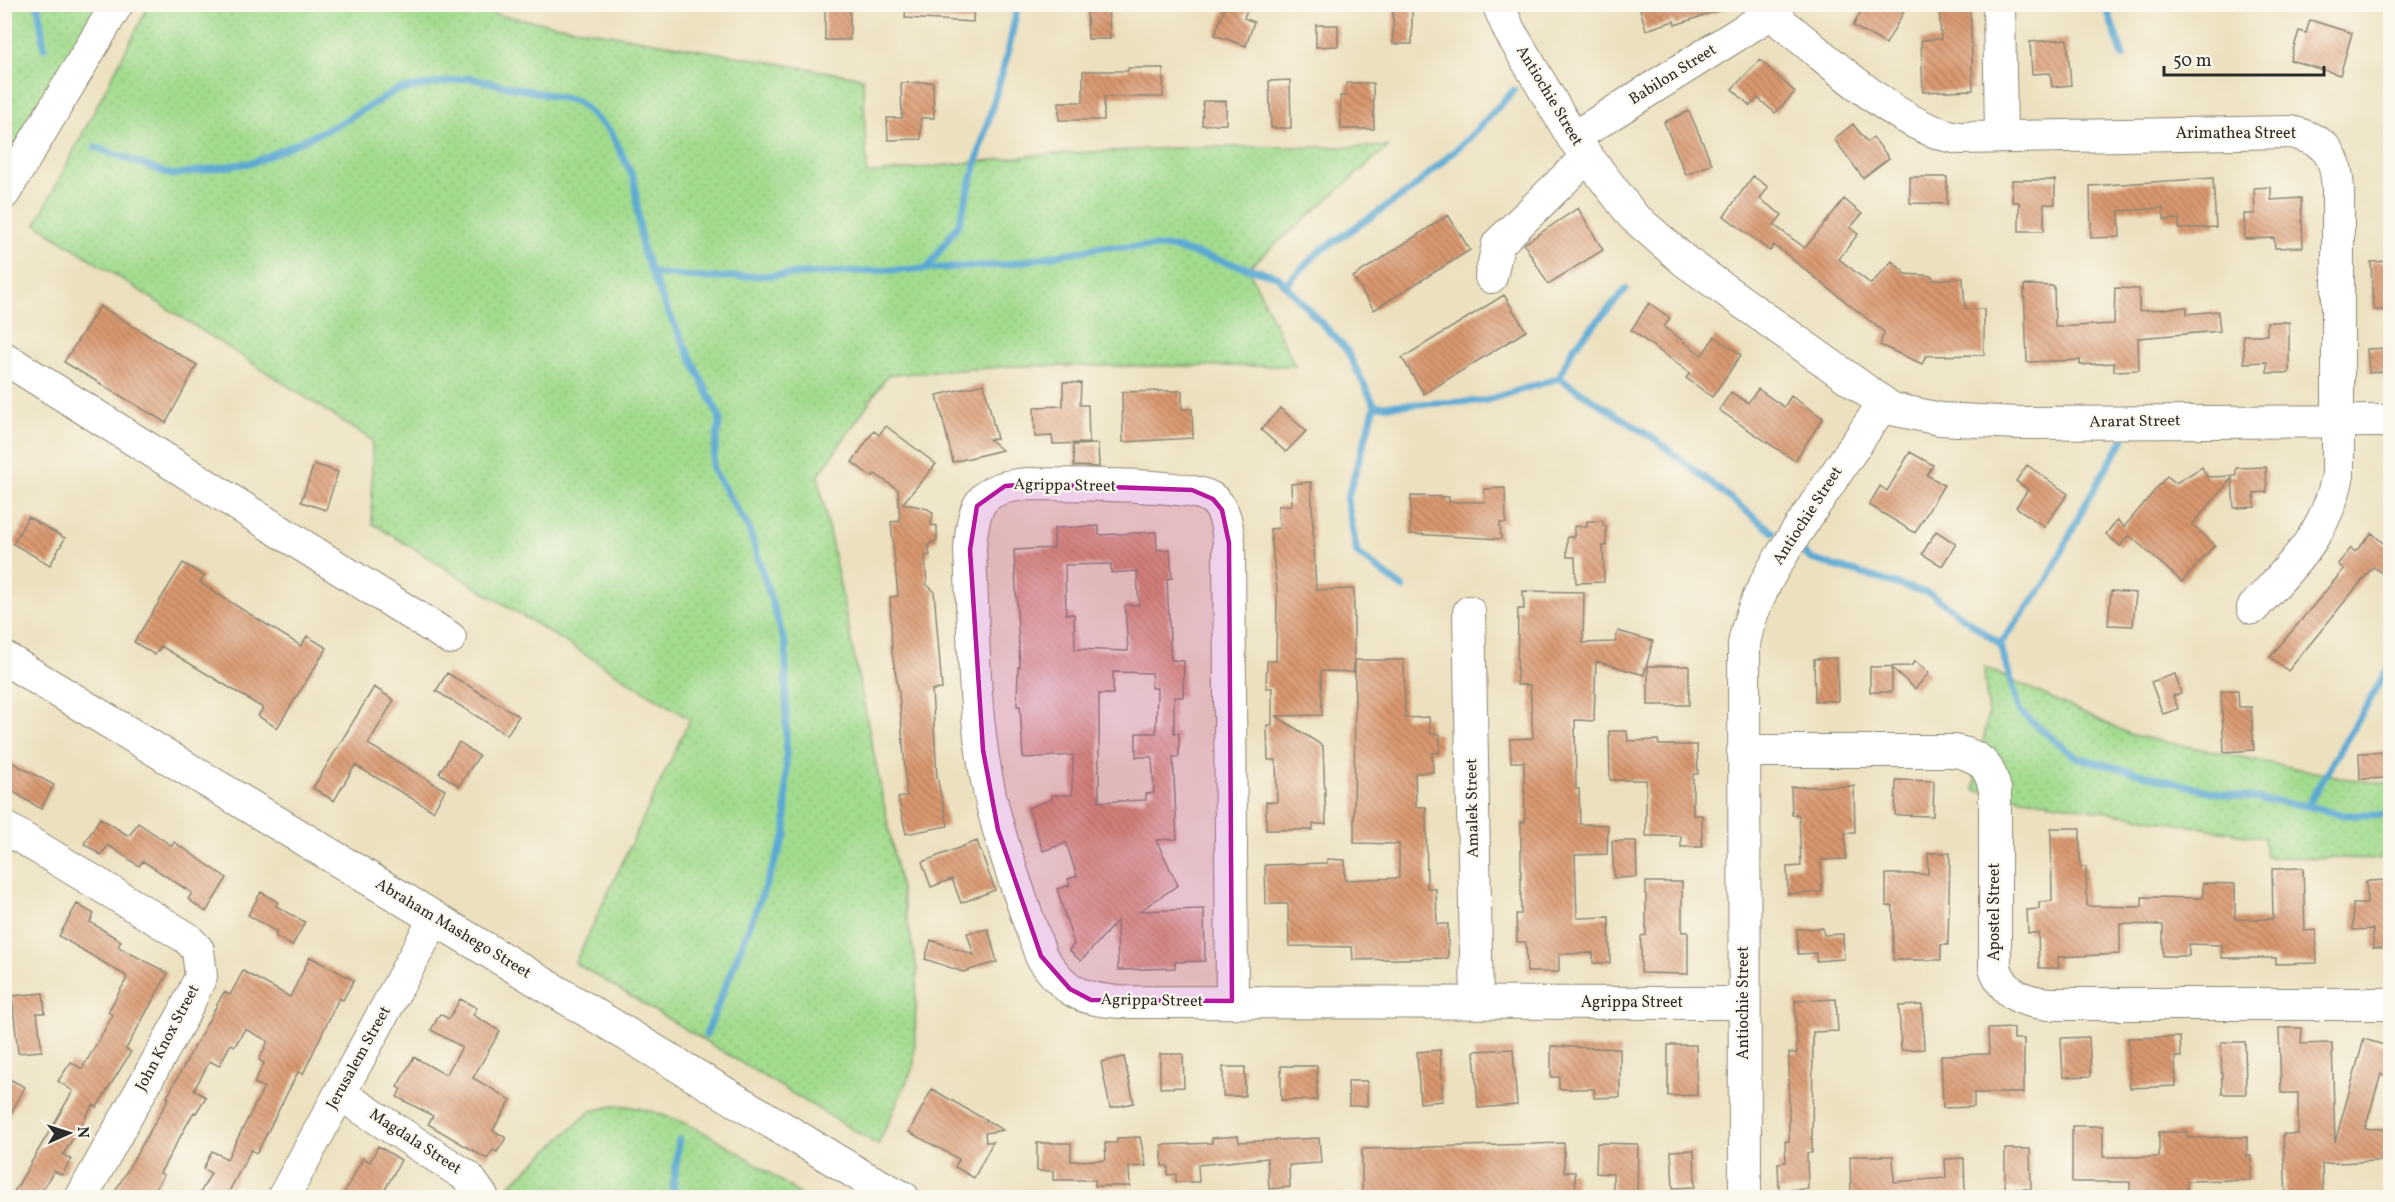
<svg xmlns="http://www.w3.org/2000/svg" width="2395" height="1202" viewBox="0 0 2395 1202" font-family="Vollkorn,serif">
<style>
.green{fill:url(#green-dots);stroke:#66845c;stroke-width:1.5}
.lines{fill:none;stroke-linecap:round;stroke-linejoin:round}
.stream{stroke:#5aa8d3;stroke-width:7}
.building{fill:url(#building-back-hatch);fill-rule:evenodd}
.minor-casing{stroke:#8c8674;stroke-width:34}
.major-casing{stroke:#8c8674;stroke-width:35}
.minor{stroke:#fff;stroke-width:32}
.major{stroke:#fff;stroke-width:33}
.marked{fill:#b5179e;fill-opacity:0.2;stroke:#b5179e;stroke-width:4.5;stroke-linejoin:round}
.labels{text-anchor:middle;dominant-baseline:central;stroke-width:4.5;stroke-linejoin:round;paint-order:stroke}
.street-label{font-size:16px;fill:#2b2b2b;stroke:#fbf7ec}
</style>
<defs>
<pattern id="green-dots" width="8" height="8" patternUnits="userSpaceOnUse" patternTransform="scale(1.5)"><rect width="8" height="8" fill="#a2dc8e"/><path d="M2 2h.1M6 6h.1" fill="none" stroke="#8cbd7b" stroke-width="1.8" stroke-linecap="round"/></pattern>
<pattern id="building-back-hatch" width="6" height="6" patternUnits="userSpaceOnUse" patternTransform="scale(1.5)"><rect width="6" height="6" fill="#d9986f"/><path d="M-1 5l2 2M0 0l6 6M5-1l2 2" fill="none" stroke="#b07c5b"/></pattern>
</defs>
<rect width="100%" height="100%" fill="#fbf7ec"/>
<filter id="ink" filterUnits="userSpaceOnUse"><feTurbulence type="fractalNoise" baseFrequency=".0167" numOctaves="2"/><feDisplacementMap in="SourceGraphic" scale="12" xChannelSelector="R" yChannelSelector="G"/><feConvolveMatrix kernelMatrix="1 2 1 2 8 2 1 2 1" color-interpolation-filters="sRGB"/></filter>
<filter id="wash" filterUnits="userSpaceOnUse"><feTurbulence type="fractalNoise" baseFrequency=".008" numOctaves="4" result="noise"/><feDisplacementMap in="SourceGraphic" scale="24" xChannelSelector="R" yChannelSelector="G"/><feGaussianBlur stdDeviation="1.35" result="paint"/><feColorMatrix in="noise" values="0 0 0 0 0 0 0 0 0 0 0 0 0 0 0 0 0 1.4 0 .05"/><feComposite in="paint" operator="in"/></filter>
<g filter="url(#wash)">
<rect width="100%" height="100%" fill="#ece0be"/>
<path class="green" d="M5,5h112l-112,188z
M149,5h308l47,11 359,62 4,96 170,-19 156,-8h195l-140,121 47,98h-280l-127,9 -70,101 99,493 -3,96 -36,80 -303,-182 115,-244 -318,-196v-83l-336,-216z
M1984,667l148,68 228,46 30,2v76l-124,-2 -2,-19 -290,-48 14,-74z
M618,1105c68,7 131,52 185,92l-297,1 -6,-4 91,-83z"/>
<g class="lines">
<path class="stream" d="M38,4l6,44
M2105,4l18,52
M95,147l77,28 83,-13 84,-38 58,-34 72,-12 108,23 34,31 23,47 8,69 21,53 57,117 -8,50 37,61 37,118v187l-80,201
M924,269h3l32,-46 49,-171 10,-48
M652,273l55,5 211,-9 85,-4 99,-18h69l106,29 69,73 29,57 -28,94 10,53 46,35
M1286,284l34,-33 91,-61 58,-52 45,-48
M1559,378l97,62 117,92
M1375,406l109,-5 75,-23 14,-30 53,-59
M1805,554l6,5 120,35 69,50 20,68 56,45 140,36 91,13 37,9h46
M2000,644l47,-62 38,-78 38,-64
M2307,806l83,-140
M672,1198l7,-58"/>
</g>
<g id="blocks">
<path class="building" d="M825,4h25v36h-25z
M906,4h68l-1,18 -68,-4z
M1090,4h18l2,35h-22l-1,-31h3z
M1226,4h23l-5,14 10,4 -8,24 -31,-11z
M1393,4h19v40h-19z
M1655,4h71l1,4 -52,17 -1,-4 -28,9 -6,-21z
M1865,4h43l-22,40 -33,-18z
M1970,4l3,86 -50,2 -2,-52 20,-1 -2,-33z
M2310,20l42,13 -12,42 -50,-15 9,-29 7,2z
M1316,25h22v21l-22,1z
M2067,39l4,46 -19,2 -2,-14 -18,1 -2,-32z
M1760,60l35,32 -20,21 -17,-15 -8,8 -18,-17z
M1128,68h35v29h-59v23h-45v-18h24v-31h45z
M1290,80l1,48h-20l-2,-47z
M933,82l1,36h-13v21l-33,1 -1,-22h15l-1,-35z
M1346,83h27l1,46h-33l-1,-33h6z
M1203,101h23v23l-24,1z
M1689,111l23,53 -26,11 -22,-53z
M1853,124l14,18 6,-5 16,21 -26,20 -29,-39z
M1753,176l15,11 -8,12 22,16 -8,10 31,23 39,-49 18,15 -12,14 8,6 -19,25 32,25 21,-23 14,13 26,2 1,4 30,-2 2,31h19v46l-58,1 -4,8 -42,-19 4,-13 -110,-87 -4,6 -46,-35z
M1910,177h37v27l-37,-1z
M2213,178l3,49 -37,2v-10l-15,1 -1,-12 -44,3 1,26 -29,1 -1,-52z
M2012,180h43v24h-11v27h-25v-29h-7z
M2271,187v13l30,-2 2,49 -28,1 -1,-10 -29,1 -1,-25h11l-1,-26z
M1578,208l25,42 -55,34 -24,-40z
M1448,215l22,35 -96,60 -21,-33z
M2391,261v49h-18l-2,-48z
M2024,285l30,1 1,41 59,-3 1,-36 24,1v22l48,-4v7l31,-3 2,20 -82,7 1,32 -25,1v-8l-34,2v-5l-53,2z
M1504,295l22,36 -102,63 -22,-36z
M1649,303l21,15 -6,9 38,28 13,-19 26,19 -29,42 -26,-19 4,-5 -59,-43z
M100,306l97,59 -31,58 -102,-61z
M2267,322h22v51h-22v-11l-23,1 -1,-28h24z
M2391,348v23l-22,2 -2,-24z
M1063,382l18,1 -1,22h8l1,38 -36,1 -1,-8 -17,1 -1,-30 29,-1z
M984,384l13,55h-8l13,11 -49,12 -16,-67z
M1758,389l26,18 7,-11 32,22 -28,43 -76,-51 12,-18 17,11z
M1167,391h15v18h10l1,29 -70,4 -1,-50z
M1280,408l26,23 -20,21 -25,-22z
M886,426l50,38 -33,39 25,6 5,4 -2,12 6,1v14l-9,5 2,10 -5,1 2,29 7,6 8,98 -10,1 5,87 11,49 -42,8 -8,-36 9,-2 -8,-103 -7,-40 -2,-56 8,-1 -7,-74 9,-1 -2,-31 -23,-16 -3,3 -20,-15 22,-31 5,4z
M1098,444l1,23 -25,-1 -1,-21z
M1910,452l23,13 -6,10 17,10 -29,48 -46,-28 11,-19 7,5z
M314,464l24,8 -12,38 -25,-8z
M2027,465l41,29 -24,33 -28,-20 12,-17 -12,-9z
M2202,467l5,10 29,-1v-8l30,-1 1,25 -13,1 1,14 -21,1 -2,-30 -40,47 23,20 -33,37 -53,-47 -9,11 -14,-12 11,-14 7,7 43,-51 9,7z
M1311,482l5,108 38,-1v83l-33,-1 1,44 -46,1 47,30 3,78h-13v6h-47v-28h11l-1,-42h-8l-1,-35h5v-37h-6l1,-27h9l1,-71 -7,-61 9,-1 -1,-22 14,-1 -1,-21z
M1505,488l1,35h-6l1,16 -91,-5 1,-38 38,1v5h36l-1,-13z
M28,517l37,21 -15,27 -37,-21z
M1587,521h16v5h3v20h-3l1,36 -28,1 -1,-26h-8v-20h7v-11l13,1z
M1099,526v9l57,-3 1,18 13,-1 2,29 -5,1 4,81 13,1 -1,36h-9v36h5v24h-6l4,82 -21,1 22,45 -38,26 64,-2 1,52 -30,1v6l-57,2 -1,-49 -36,40 -12,-11 5,-6 -17,-55 13,-4 -2,-6 9,-3 -11,-33 -23,8 -15,-43 24,-9v-4h20l1,-40 -50,3 -3,-52h-3l1,-39h2l-6,-117 40,-2v-20zM1111,564v9l26,-2 2,34h-14l3,46 -53,-2 -1,-35h-8l-1,-49zM1113,672l39,1 -1,15h6l-1,45h-20v24h16l2,36 -8,1v6l-47,2v-108h14z
M1936,531l20,13 -14,22 -20,-12z
M2372,533l19,17v29l-18,-12 -85,104 -18,-14 74,-88 -6,-5 13,-16 4,4z
M183,563l21,13 -4,7 101,63 6,-10 20,12 -50,80 -19,-12 5,-8 -102,-62 -6,9 -21,-13z
M1523,591l61,1 -1,51 32,-1 3,-11 35,10 -9,34 -48,-14 -2,60 -19,-1 1,69h3l1,35 28,1 -1,29 -32,1 2,63 32,-1 1,46h-17v-10l-34,1v18h-32l-1,-30h-9l-1,-28h5v-92h4l-1,-60h-13l-1,-23 23,-1 -3,-53h-13l1,-76h6z
M2111,591l25,2 -3,33 -25,-1z
M1837,658l1,43h-23l-1,-42z
M1355,660h49l1,58 24,-1 1,16 10,1v18l-8,1 1,19 -18,1 1,34h10l1,81 9,1 1,35h11v34l-95,2 -1,-13 -63,-1 -1,-42h-22l-1,-39 62,-2v-4l18,1v20l54,-2v-34l-45,-1z
M1915,661l14,12 -14,16 -23,-21v24h-22v-25l41,-1z
M1648,666h41v39h-41z
M447,673l72,43 -12,19 -71,-44z
M2175,674l6,19 -8,3 5,13 -15,5 -12,-32z
M374,687l20,13 -26,44 77,46 -12,21 -78,-46 -21,36 -21,-13z
M2238,690l1,17h12l3,43 -30,2 -3,-61z
M1609,731h18l1,10 30,-1 1,5h38l1,29h-5v41h9v32h-21v-11h-35v-56h-36z
M459,742l20,14 -20,30 -20,-13z
M2391,752v26l-31,1 -1,-26z
M4,758l50,27 -13,24 -37,-23z
M1896,780l38,1 -1,35 -38,-1z
M1854,786l1,47h-10l1,26 -25,1 1,32 -34,2 -1,-27 14,-1 -2,-51h-7l-1,-28z
M100,818l29,18 9,-13 34,23 2,-4 53,36 -21,34 -18,-13 4,-6 -49,-32 -4,5 -31,-21 -7,10 -17,-11z
M2051,828h29v39h6l1,39 55,1v-10l61,1v-15l32,1v35h38l-1,-50 31,-1 2,63 11,-1 1,33 -41,1v-6h-54v-13l-33,-1v12h-26v-31l-43,-1v30l-62,3 1,11h-20l-1,-35h-10l-1,-23 12,-1v-7l13,-1z
M977,841l18,49 -34,13 -9,-24 -21,8 -9,-25z
M1612,841h24l1,36 -23,1z
M1928,853h22l-2,92h-7v15h-48v-54h-7v-32h42z
M2391,880v68h-18v-19l-20,1v-26h14l-1,-23z
M1646,882h36v50h6v42l-47,-1v-37l5,-1z
M261,892l17,10 -2,4 29,16 -13,24 -17,-10 2,-4 -29,-17z
M77,904l17,10 -4,8 31,19 -3,6 50,26 -42,76 5,3 -34,55 -4,-2 -30,50 8,4 -9,16 -8,-4 -16,26h-27l62,-106 -15,-10 13,-19 11,7 31,-54 -5,-3 18,-32v-4l-67,-40z
M1823,928l1,7 19,-1 1,25 -28,2v-8l-18,1 -1,-25z
M988,929l9,33 -34,10 -38,-13 6,-19 43,15 -7,-22z
M310,957l44,23 -11,20 -4,-2 -36,76 -5,-2 -41,81 -6,-3 -25,47h-28l13,-24 -8,-4 9,-18 15,8 37,-72 -10,-4 10,-20 -5,-3 9,-19 -23,-12 -10,17 -4,-2 -12,22 -9,-5 -16,29 12,7 -10,16 -2,-1 -34,61 4,2 -13,22h-39l57,-99 -2,-1 57,-105 6,3 13,-24 47,26z
M43,993l2,20h-8l5,38 -24,2 -6,-57z
M460,999l17,9 -4,7 27,16 -27,47 38,22 -18,30 13,8 -9,14 -4,-2 -6,9 -59,-35 5,-8 -36,-19 4,-8 -4,-2 17,-30 32,18 16,-28 -31,-17 9,-16 9,5z
M1836,999l2,32 -25,1 -1,121h-5l1,36 -29,1 -1,-27 8,-1 -1,-21h4v-88h8l-2,-52z
M1922,1005l2,44 -23,1 -2,-44z
M2014,1028v11h10v54h-50v14l-31,1 -2,-53 48,-1 -1,-25z
M2279,1028h23l-1,16 31,-1 3,99 29,-103 27,8v30l-10,-3 -16,55 26,-1v32l-69,4 1,33h-37l-3,-63h15v-41h-17z
M2089,1037l2,39 -28,1 -2,-39z
M2180,1037l1,20h-6l1,29 -46,2 -2,-50z
M2221,1042h24l1,52h-24z
M1668,1045h28l1,50 -29,1z
M1551,1046l69,3v48l-26,1v-9h-35v-12h-8z
M1513,1049l4,56 -39,3 -4,-57z
M1440,1050l3,51 -23,2 -3,-51z
M1160,1054h23l1,33 -24,1z
M1124,1057l10,46 -24,5 -9,-46z
M1281,1066h36v34h-36z
M1223,1067h22v29h-22z
M4,1076l21,11 -21,39z
M1348,1081h19v25h-18z
M932,1089l71,41 -18,3 1,9h7l-19,36 -19,-11 4,-8 -50,-27z
M2072,1126h31v31h56v-25h28v6l60,-1v19h4v24l-64,1v16h-57v-15h-58z
M1238,1136l1,6 80,-4 2,25 -32,2 1,22 -21,2 -2,-31 -69,7 1,17h-23v-8l-8,1v-9h-6v-21l50,-2v-5z
M1140,1137l6,29 -17,1 1,19h-35v-6h-42v-9h-16v-28h34v18l35,-1 -1,-17h12v-5z
M1564,1143v29h11l1,25h-168v-3l-39,3 -7,-6v-42z
M1597,1143l41,1 -1,53h-24v-23l-17,-1z
M378,1146l23,14 -20,37h-39l21,-39 7,4z
M2005,1149h25l1,40h-26z
M1694,1150l1,37 -22,1 -2,-37z
M1850,1156h43l1,26 52,-4 -1,-19 19,-1 1,37 -114,2z"/>
</g>
</g>
<g filter="url(#ink)">
<use href="#blocks" fill-opacity="0" stroke="#8c8674" stroke-width="1.5"/>
<g class="lines">
<g class="minor-casing">
<path id="minor" d="M1498,4l11,26 64,108 60,78 53,46 206,147 48,10 77,4 373,-2
M1770,4l13,20c47,36 118,106 176,114l332,-6c37,9 45,22 47,58v285c-12,60 -45,89 -85,133
M1999,4l2,133
M1573,138l200,-126
M4,193l113,-189
M1491,277l7,-33 89,-87
M4,358l446,280
M1469,612l8,391
M1743,751h211c25,4 36,14 41,39v178c10,27 27,33 54,36h341
M4,827l183,111 11,12 3,26 -18,39 -102,183
M1232,1001l-3,-458c-2,-16 -3,-35 -18,-45 -23,-16 -147,-13 -182,-14 -49,3 -56,19 -59,66 4,81 2,166 20,245 12,55 33,108 51,161 24,36 38,43 80,46l623,1
M340,1094l128,83 15,21
M283,1198l152,-280
M1745,1198l-1,-554c9,-52 41,-94 70,-138 23,-34 46,-68 69,-102"/>
</g>
<g class="major-casing">
<path id="major" d="M4,658l859,519 40,21"/>
</g>
<use href="#minor" class="minor"/>
<use href="#major" class="major"/>
</g>
</g>
<path class="marked" d="M1029,484l163,6 21,9 9,11 7,33 3,458 -141,-1 -21,-11 -29,-33 -43,-126 -15,-80 -13,-200 7,-44 28,-20z"/>
<g class="labels">
<g class="street-label">
<text transform="translate(1673 75) rotate(-32)">Babilon Street</text>
<text transform="translate(1549 96) rotate(59)">Antiochie Street</text>
<text x="2236" y="134">Arimathea Street</text>
<text transform="translate(2135 422) rotate(-1)">Ararat Street</text>
<text transform="translate(1065 486) rotate(1)">Agrippa Street</text>
<text transform="translate(1808 516) rotate(-57)">Antiochie Street</text>
<text transform="translate(1473 808) rotate(-91)">Amalek Street</text>
<text transform="translate(1995 912) rotate(-90)">Apostel Street</text>
<text transform="translate(453 929) rotate(31)">Abraham Mashego Street</text>
<text transform="translate(1152 1001) rotate(1)">Agrippa Street</text>
<text x="1632" y="1003">Agrippa Street</text>
<text transform="translate(1744 1003) rotate(-90)">Antiochie Street</text>
<text transform="translate(168 1038) rotate(-62)">John Knox Street</text>
<text transform="translate(359 1058) rotate(-61)">Jerusalem Street</text>
<text transform="translate(415 1142) rotate(33)">Magdala Street</text>
</g>
</g>
<rect width="2395" height="1202" fill="none" stroke="#fbf7ec" stroke-width="24"/>
<g transform="translate(69 1133) rotate(87)" stroke="#fbf7ec" stroke-width="4.5" paint-order="stroke">
<path d="M0-4.5L10 22L0 15L-10 22Z" fill="#2b2b2b"/>
<text y="-9" font-size="16" font-weight="bold" text-anchor="middle" fill="#2b2b2b">N</text>
</g>
<path d="M2164 66v9h160v-9" fill="none" stroke="#2b2b2b" stroke-width="3"/>
<text x="2173" y="66" font-size="18" fill="#2b2b2b" stroke="#fbf7ec" stroke-width="4.5" paint-order="stroke">50 m</text>
</svg>
